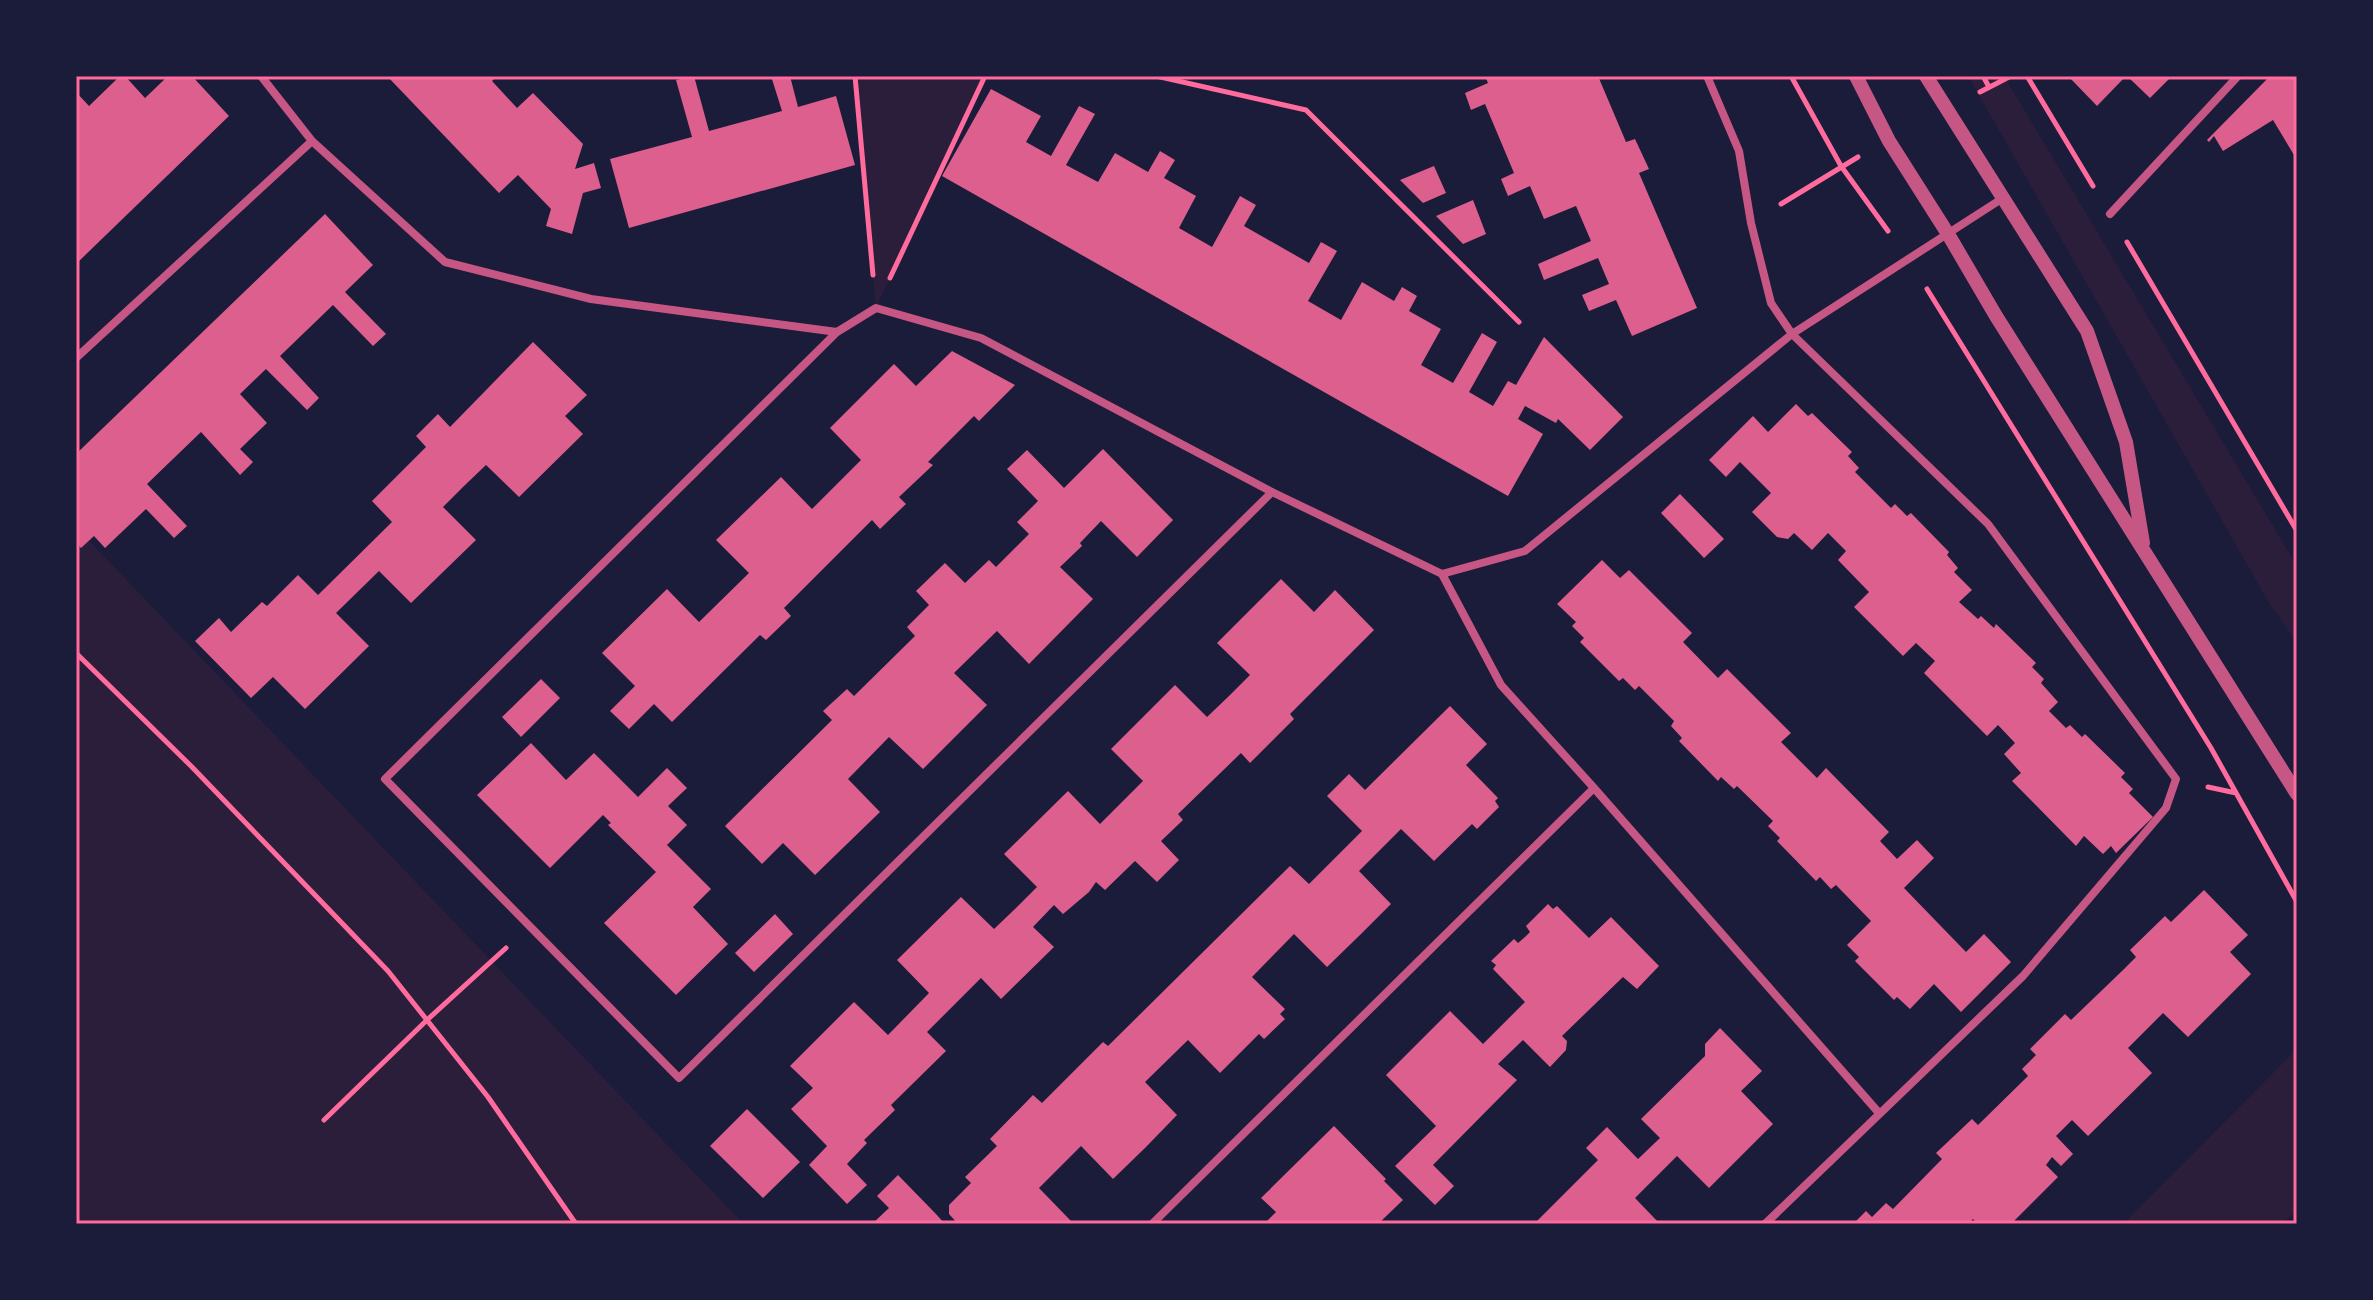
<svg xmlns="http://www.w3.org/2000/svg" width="2373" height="1300" viewBox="0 0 2373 1300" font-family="Overpass,sans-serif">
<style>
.green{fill:#2a1e3b}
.building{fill:#dd5f8e}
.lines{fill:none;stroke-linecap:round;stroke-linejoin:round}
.path{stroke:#ff6b9d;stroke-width:5}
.minor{stroke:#c65784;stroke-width:8}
.tertiary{stroke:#c65784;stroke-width:14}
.neatline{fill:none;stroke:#ff6b9d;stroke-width:3}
</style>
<rect width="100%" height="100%" fill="#1b1b3a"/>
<path class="green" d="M855,76h130l-109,232z
M1968,76h36l293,490v77l-28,-40z
M76,527l583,609 85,88h-668z
M2297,1049v163l-19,12h-155z"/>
<path class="building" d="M120,76h5l20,22 23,-22h24l37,40 -153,148v-172l13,14z
M387,76h110l-5,5 25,27 16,-15 50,51 -8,25 19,-6 7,25 -18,5 -11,41 -26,-8 5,-17 -33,-34 -19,18z
M694,76l15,55 73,-20 -11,-35h19l8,31 38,-11 19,69 -226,63 -19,-69 82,-22 -16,-57z
M1485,76h113l28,66 9,-3 14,30 -10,4 58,135 -65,28 -16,-36 -27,11 -7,-16 27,-11 -11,-26 -54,22 -6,-16 53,-23 -15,-35 -32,13 -14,-33 -22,10 -7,-17 13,-6 -29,-69 -14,6 -6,-17 23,-10z
M2068,76h58l-29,30z
M2127,76h45l-22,22z
M2270,76h27v84l-24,-40 -50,31 -9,-15 -5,6 -2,-2z
M991,89l50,27 -15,26 25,14 28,-50 16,8 -29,51 32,17 17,-29 33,19 12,-21 15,9 -11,18 32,18 -17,32 33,19 28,-51 16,9 -12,21 65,37 12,-21 16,9 -29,50 33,19 21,-38 32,19 8,-14 15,9 -8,15 32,18 -20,36 32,18 29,-50 15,9 -28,50 24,14 15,-25 8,4 28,-48 79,80 -33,33 -32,-31 -2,4 -31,-17 -7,13 25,15 -35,62 -566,-320z
M1434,166l12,27 -23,10 -23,-23z
M1473,200l13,34 -23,10 -27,-28z
M325,214l48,51 -28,27 41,42 -13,12 -40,-41 -53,51 39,42 -12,12 -41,-41 -26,25 27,29 -27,26 13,13 -13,13 -39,-43 -54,52 40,42 -13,12 -28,-29 -41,39 -11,-12 -13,12 -5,-5v-89z
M533,342l54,53 -22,21 18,18 -64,63 -33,-32 -22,21 -21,21 33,33 -65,63 -32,-32 -43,42 33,33 -64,63 -32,-32 -22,21 -56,-57 24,-23 12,14 31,-30 5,4 31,-31 20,20 74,-73 -20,-21 54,-54 -10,-11 22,-22 12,13z
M952,351l63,34 -36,36 -5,-5 -46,46 5,3 -34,32 7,7 -26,25 -8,-9 -88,88 7,8 -25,24 -6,-5 -88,87 -18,-18 -25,25 -19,-18 25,-25 -33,-33 65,-64 32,33 50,-49 -33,-33 65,-63 31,32 49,-49 -31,-32 64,-64 22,22z
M1796,404l12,12 4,-3 40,39 -4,4 11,12 -4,4 36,36 4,-4 12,12 4,-3 38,39 -2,3 11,13 -4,4 18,18 -13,12 19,17 3,-3 13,12 2,-4 40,39 -4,4 12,12 -3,4 17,19 -9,9 17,17 4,-3 12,12 3,-3 40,39 -4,4 12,12 -4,4 24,24 -37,36 -5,-7 -8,8 -19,-18 -8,10 -64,-65 9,-8 -17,-19 11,-11 -17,-18 -11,11 -63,-63 11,-12 -19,-18 -13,13 -49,-49 15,-15 -31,-32 8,-9 -18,-18 -16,17 -18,-17 -6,6 -11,-2 -25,-25 19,-19 -31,-31 -14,15 -17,-17 44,-44 15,16z
M1103,449l70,71 -36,37 -36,-36 -21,22 2,3 -22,21 33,32 -64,65 -32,-33 -43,42 33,32 -64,64 -34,-32 -41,42 32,33 -65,63 -32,-32 -21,21 -37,-38 107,-106 -9,-9 24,-22 7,7 61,-60 -8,-9 22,-22 -13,-14 29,-28 20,20 24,-23 7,7 33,-33 -12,-12 21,-21 -31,-32 20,-19 37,38z
M1680,494l44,45 -20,19 -43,-45z
M1602,560l18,18 9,-8 63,63 -9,9 35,36 9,-9 64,64 -10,9 36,36 9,-10 63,64 -9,9 17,18 20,-19 17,18 -30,30 62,64 18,-18 27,28 -50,50 -27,-28 -24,25 -13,-12 -3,3 -39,-39 4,-4 -12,-12 24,-24 -35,-36 -5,4 -11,-12 -4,4 -39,-40 3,-3 -12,-12 5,-5 -36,-35 -3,3 -13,-12 -3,4 -39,-40 3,-3 -11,-12 3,-5 -35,-35 -4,4 -12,-12 -4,3 -39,-39 4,-4 -12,-12 4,-4 -19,-18z
M1281,579l33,33 21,-22 39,40 -84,84 4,5 -44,44 -9,-10 -63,61 5,6 -22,21 18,19 -22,22 -22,-21 -30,29 -9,-8 -7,10 -26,22 -9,-9 -21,22 21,20 -53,52 -20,-21 -54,54 19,19 -55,54 4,5 -31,30 3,3 -20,21 20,21 -20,19 -38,-39 18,-19 -36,-37 22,-21 -23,-22 64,-64 34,33 41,-42 -32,-33 64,-63 33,32 22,-21 21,-21 -33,-33 64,-63 32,33 43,-43 -32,-32 64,-64 32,32 22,-21 21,-21 -33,-32z
M541,679l19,19 -39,39 -19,-20z
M1450,706l37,38 -21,21 32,33 -3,3 4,6 -22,22 -5,-5 -38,37 -33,-32 -42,42 32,33 -31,31 -33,32 -33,-33 -42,43 33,32 -5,5 5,5 -21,20 -5,-5 -39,39 -32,-33 -43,42 32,33 -31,32 -33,32 -32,-33 -42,42 32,33 -3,3h-110l-9,-10v-9l22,-22 -6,-6 32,-31 -7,-7 43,-44 9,8 61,-61 5,4 182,-180 19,18 53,-53 -35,-35 22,-22 16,16z
M531,743l35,37 28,-27 44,44 29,-29 20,20 -19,18 19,19 -20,20 44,44 -18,18 35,37 -52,51 -72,-72 52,-51 -48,-47 3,-2 -8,-8 -53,53 -73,-73z
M2204,890l44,45 -18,17 21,22 -63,63 -25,-24 -35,35 24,25 -64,63 -16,-16 -16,16 17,18 -12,12 -9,-9 -6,8 12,12 -47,47h-33l-5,-5 -5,5h-115l13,-13 6,6 14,-14 7,6 49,-50 -6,-6 36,-34 6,6 50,-49 -6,-7 14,-14 -6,-6 35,-35 6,6 51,-49 14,-14 -6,-7 35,-34 6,6z
M1548,904l5,5 4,-3 32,32 22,-21 48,49 -22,23 -14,-12 -61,59 5,5 -1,9 -16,17 -27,-27 -25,24 19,16 -84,85 21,21 -19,19 -40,-39 41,-40 -50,-51 64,-64 33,33 42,-42 -32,-33 3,-4 -5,-4 23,-22 4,4 7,-6 5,-5 -4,-6z
M775,914l18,20 -39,38 -19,-19z
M1720,1028l42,43 -21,20 32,33 -64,64 -32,-32 -42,42 25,26h-126l64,-64 -12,-12 21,-21 31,32 22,-21 -19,-19 64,-63v-12z
M747,1109l53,53 -37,36 -53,-52z
M1334,1126l52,53 -2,2 19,19 -25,24h-114l12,-12 -15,-14z
M898,1175l37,38 10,11h-73l17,-16 -12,-12z"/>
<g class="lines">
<path class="path" d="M855,76l18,199
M1156,76l150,34 213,212
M1791,76l50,90 47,65
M1983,76l6,11
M2027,76l66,110
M1980,92l31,-16
M1781,204l77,-47
M2127,242l170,289
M890,278l95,-202
M1927,289l284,459 86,154
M76,653l116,114 196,204 100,126 88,127
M2208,787l28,6
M324,1120l103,-100 79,-72"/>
<path class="minor" d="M261,76l51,65 133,121 146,37 246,33 39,-24 105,30 291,154 170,82 83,-23 267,-217 211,-136
M1707,76l32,75 12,72 20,80 21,31 196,190 188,255 -10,29 -143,168 -258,248
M2110,214l128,-138
M837,332l-452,447 294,299 593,-586
M76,358l236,-217
M1442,574l59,111 93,103 285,325
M1152,1224l442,-436"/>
<path class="tertiary" d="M1856,76l33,65 59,93 48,82 301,478
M1926,76l161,255 39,111 17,101"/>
</g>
<rect width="2373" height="1300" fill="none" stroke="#1b1b3a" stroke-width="156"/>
<rect x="78" y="78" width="2217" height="1144" class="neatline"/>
</svg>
